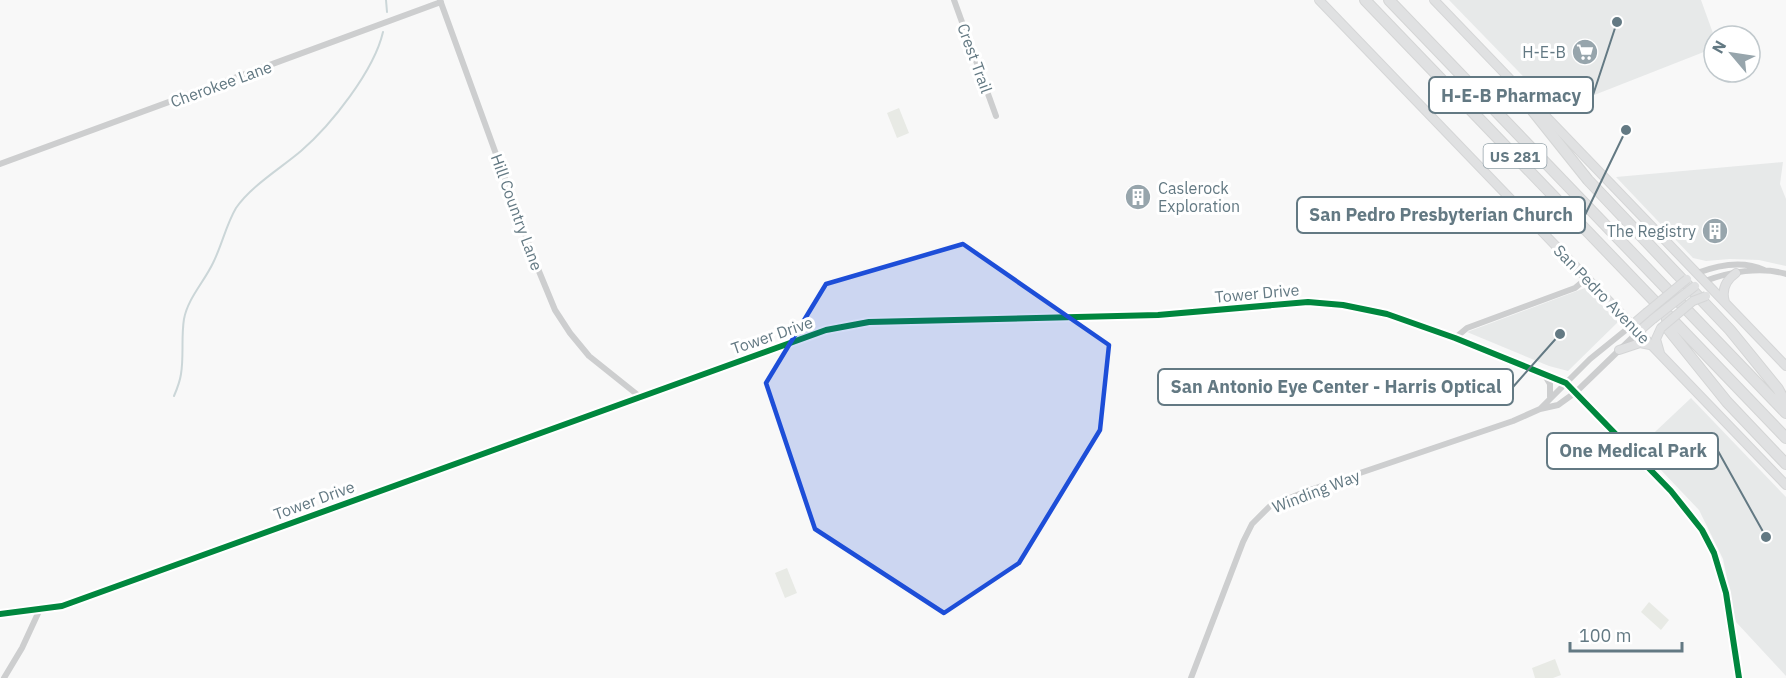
<svg xmlns="http://www.w3.org/2000/svg" width="1786" height="678" viewBox="0 0 1786 678" font-family="'IBM Plex Sans',sans-serif">
<style>
.built{fill:#e7e9e9}
.green{fill:#e8eae5}
.lines{fill:none;stroke-linecap:round;stroke-linejoin:round}
.stream{stroke:#cbd6d8;stroke-width:2}
.secondary-casing{stroke:#d5d6d7;stroke-width:10}
.highway-casing{stroke:#d4d5d5;stroke-width:12}
.street{stroke:#cdcecf;stroke-width:6}
.secondary{stroke:#e0e1e2;stroke-width:8}
.highway{stroke:#e0e1e2;stroke-width:10}
.secondary-bridge-casing{stroke:#d5d6d7;stroke-width:10;stroke-linecap:butt}
.secondary-bridge{stroke:#e0e1e2;stroke-width:8}
.cycleway-casing{stroke:#fff;stroke-width:10}
.cycleway{stroke:#00873e;stroke-width:6}
.marked{fill:#1d4ed8;fill-opacity:0.2;stroke:#1d4ed8;stroke-width:4.5;stroke-linejoin:round}
.labels{text-anchor:middle;dominant-baseline:central;stroke-width:6;stroke-linejoin:round;paint-order:stroke}
.shield{fill:#fff;stroke:#92a1a8;stroke-width:1.5}
.shield-label{font-size:15px;font-weight:bold;fill:#637983}
.poi-label{font-size:16px;fill:#637983;stroke:#fff;text-anchor:end}
.street-label{font-size:16px;fill:#637983;stroke:#fff}
.leader{fill:none;stroke:#637983;stroke-width:2}
.callout-dot{fill:#637983;stroke:#fff;stroke-width:2}
.callout{fill:#fff;stroke:#637983;stroke-width:2}
.callout-label{font-size:18px;text-anchor:middle;font-weight:bold;fill:#637983}
</style>
<rect width="100%" height="100%" fill="#f8f8f8"/>
<path class="built" d="M1449,0h252l13,36v12l-158,62z
M1783,162l-3,22 6,15v67l-27,-6 -29,-1 -24,2 -13,-3 -77,-81z
M1585,288l33,34 -50,49 -19,-5 -82,-34z
M1691,398l95,99v179l-50,-54 -13,-63 -24,-49 -60,-63z"/>
<path class="green" d="M899,108l10,25 -12,5 -10,-25z
M787,568l10,25 -12,5 -10,-25z
M1649,602l20,18 -8,10 -20,-18z
M1555,659l6,16 -8,3h-18l-3,-10z"/>
<g class="lines">
<path class="stream" d="M386,0l1,12
M174,396c3,-7 6,-15 7,-22 3,-18 0,-37 3,-55 4,-21 20,-37 29,-56 9,-18 13,-38 23,-55 15,-22 45,-40 65,-57 30,-26 73,-80 82,-119"/>
<g class="secondary-casing">
<path id="secondary" d="M1319,0l467,485
M1434,0l352,366
M1725,302c-4,-13 1,-22 11,-29
M1632,325l14,-12
M1638,332l15,-13
M1619,350l21,-7 10,2
M1660,353l-4,-14 5,-11"/>
</g>
<g class="highway-casing">
<path id="highway" d="M1365,0l421,438
M1389,0l397,413
M1516,85l12,20 60,75 142,150 48,59 8,15
M1666,314l3,16 58,72 59,62"/>
</g>
<path class="street" d="M440,0l96,264 19,46 15,23 19,23 50,40
M954,0l42,116
M0,164l441,-162
M1697,273c21,-8 46,-13 67,-3
M1705,281c24,-9 56,-15 81,-7
M1455,338l12,-10 108,-40 12,-10
M1544,374l6,10v13
M1540,409l50,-50 42,-34
M0,614l62,-8 764,-276 43,-8 289,-7 150,-13 35,3 44,9 68,24 111,45 105,108 31,39 12,23 12,40 13,85
M4,678l18,-30 18,-39
M1191,678l52,-136 9,-18 18,-18 37,-15 206,-70 27,-12 18,-4 18,-13 62,-60"/>
<use href="#secondary" class="secondary"/>
<use href="#highway" class="highway"/>
<g class="secondary-bridge-casing">
<path id="secondary-bridge" d="M1646,313l41,-34
M1653,319l42,-33
M1661,328l32,-27 13,-5"/>
</g>
<use href="#secondary-bridge" class="secondary-bridge"/>
<g class="cycleway-casing">
<path id="cycleway" d="M0,614l62,-8 764,-276 43,-8 289,-7 150,-13 35,3 44,9 68,24 111,45 105,108 31,39 12,23 12,40 13,85"/>
</g>
<use href="#cycleway" class="cycleway"/>
</g>
<path class="marked" d="M963,244l146,101 -9,85 -81,133 -75,50 -129,-84 -49,-146 60,-99z"/>
<defs>
<g id="supermarket-disc" transform="scale(1.35)"><circle r="9.5" fill="#97a5ac" stroke="#fff"/><path d="M-6-5.5h2.5l.6 2H6L4.5 2H-2.5L-4.4-4H-6ZM-1.5 3.2a1.3 1.3 0 1 0 .1 0ZM3 3.2a1.3 1.3 0 1 0 .1 0Z" fill="#fff"/></g>
<g id="building-disc" transform="scale(1.35)"><circle r="9.5" fill="#97a5ac" stroke="#fff"/><path d="M-4-6H4V6H1V3H-1V6H-4ZM-2.5-4.3h1.7v1.8h-1.7ZM.8-4.3h1.7v1.8H.8ZM-2.5-1h1.7V.8h-1.7ZM.8-1h1.7V.8H.8Z" fill="#fff"/></g>
</defs>
<g fill-rule="evenodd">
<use href="#supermarket-disc" x="1585" y="52"/>
<use href="#building-disc" x="1138" y="197"/>
<use href="#building-disc" x="1715" y="231"/>
</g>
<g class="labels">
<rect class="shield" x="1483.5" y="144" width="63" height="24" rx="4.5"/>
<g class="shield-label">
<text x="1515" y="156">US 281</text>
</g>
<g class="poi-label">
<text x="1566" y="52">H-E-B</text>
<text x="1158" y="188" text-anchor="start">Caslerock<tspan x="1158" dy="18">Exploration</tspan></text>
<text x="1696" y="231">The Registry</text>
</g>
<g class="street-label">
<text transform="translate(975 58) rotate(70)">Crest Trail</text>
<text transform="translate(221 84) rotate(-20)">Cherokee Lane</text>
<text transform="translate(517 212) rotate(70)">Hill Country Lane</text>
<text transform="translate(1257 293) rotate(-5)">Tower Drive</text>
<text transform="translate(1602 294) rotate(46)">San Pedro Avenue</text>
<text transform="translate(772 335) rotate(-19)">Tower Drive</text>
<text transform="translate(1316 491) rotate(-21)">Winding Way</text>
<text transform="translate(314 500) rotate(-20)">Tower Drive</text>
</g>
</g>
<path class="leader" d="M1617 22L1593 95M1626 130L1585 215M1560 334L1513 387M1766 537L1718 451"/>
<g class="callout-dot">
<circle cx="1617" cy="22" r="6"/>
<circle cx="1626" cy="130" r="6"/>
<circle cx="1560" cy="334" r="6"/>
<circle cx="1766" cy="537" r="6"/>
</g>
<g class="callout">
<rect x="1429" y="77" width="164" height="36" rx="6"/>
<rect x="1297" y="197" width="288" height="36" rx="6"/>
<rect x="1158" y="369" width="355" height="36" rx="6"/>
<rect x="1547" y="433" width="171" height="36" rx="6"/>
</g>
<g class="callout-label">
<text x="1511" y="102">H-E-B Pharmacy</text>
<text x="1441" y="221">San Pedro Presbyterian Church</text>
<text x="1336" y="393">San Antonio Eye Center - Harris Optical</text>
<text x="1633" y="457">One Medical Park</text>
</g>
<g transform="translate(1732 54) rotate(299)"><circle r="28" fill="#ffffff" stroke="#c1c9cd" stroke-width="1.5"/>
<path d="M0-4.5L10 22L0 15L-10 22Z" fill="#97a5ac"/>
<text y="-9" font-size="16" font-weight="bold" text-anchor="middle" fill="#637983">N</text>
</g>
<path d="M1570 642v9h112v-9" fill="none" stroke="#637983" stroke-width="3"/>
<text x="1579" y="642" font-size="18" fill="#637983" stroke="#ffffff" stroke-width="4.5" paint-order="stroke">100 m</text>
</svg>
